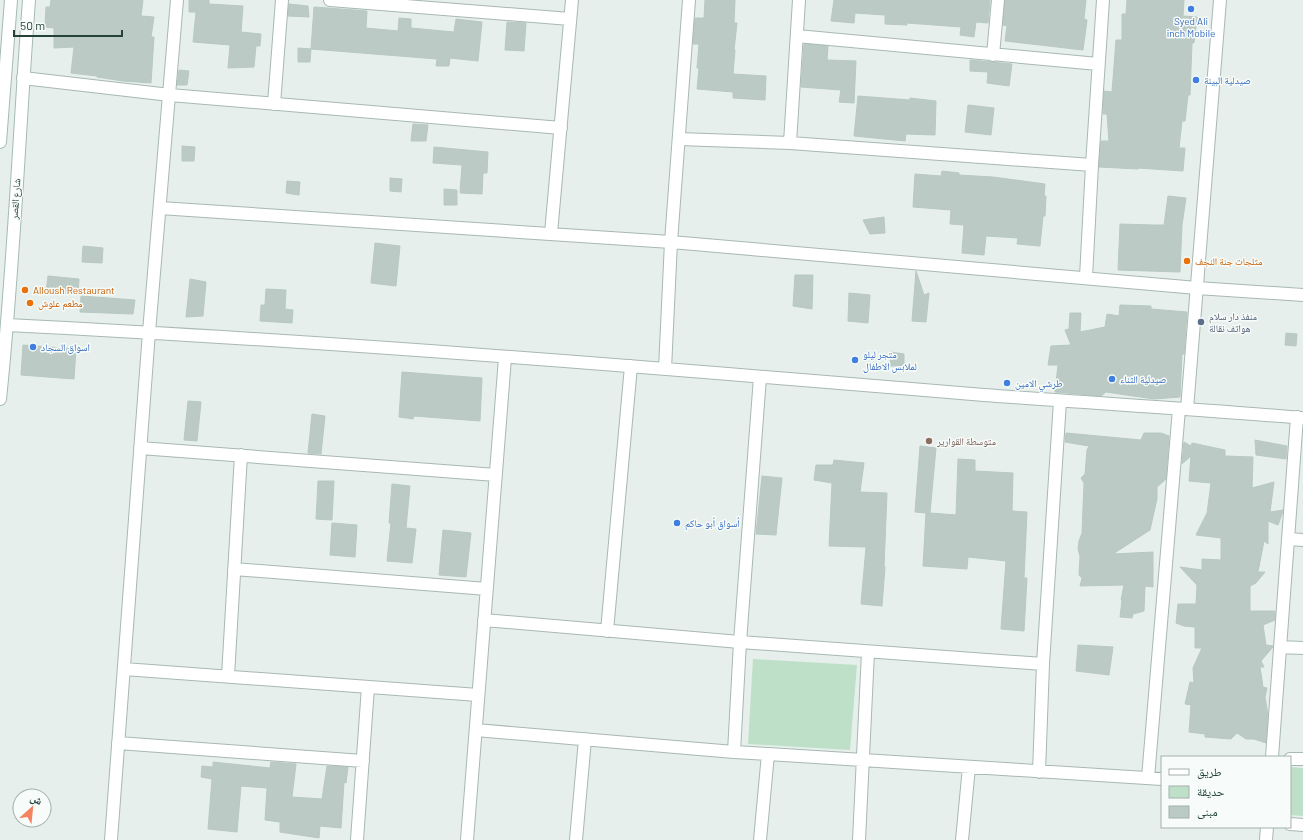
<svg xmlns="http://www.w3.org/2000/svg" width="1303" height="840" viewBox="0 0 1303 840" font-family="Barlow,'Noto Naskh Arabic',sans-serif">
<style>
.green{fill:#bfe0c8}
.building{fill:#bbcac4;stroke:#b8c9c2}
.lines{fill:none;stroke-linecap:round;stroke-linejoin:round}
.street-casing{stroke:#a8b8b2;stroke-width:14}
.secondary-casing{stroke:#a4bbb3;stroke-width:14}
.street{stroke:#fff;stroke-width:12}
.secondary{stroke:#fff;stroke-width:12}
.shop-dot{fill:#3f7fe0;stroke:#f7fbf9;stroke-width:1.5}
.food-dot{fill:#e8710a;stroke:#f7fbf9;stroke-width:1.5}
.service-dot{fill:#5c6f8a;stroke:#f7fbf9;stroke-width:1.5}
.education-dot{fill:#8d6e63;stroke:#f7fbf9;stroke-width:1.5}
.labels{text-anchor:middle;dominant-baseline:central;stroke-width:3;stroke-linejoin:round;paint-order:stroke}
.shop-label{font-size:10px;fill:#366cbe;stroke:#f7fbf9;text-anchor:start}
.street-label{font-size:10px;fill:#24423a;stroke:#f7fbf9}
.food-label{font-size:10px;fill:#c56008;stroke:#f7fbf9;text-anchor:start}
.service-label{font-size:10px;fill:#4e5e75;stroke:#f7fbf9;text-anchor:start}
.education-label{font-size:10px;fill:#785e54;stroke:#f7fbf9;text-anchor:start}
</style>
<rect width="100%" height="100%" fill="#e6efeb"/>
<path class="green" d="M753,659l104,6 -7,85 -102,-6z
M1290,767l13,1v48l-13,-1z"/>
<path class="building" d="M51,0h92l-2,16 13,1 -3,20h3l-3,46 -28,-2 -26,-4v-1l-26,-3 3,-26 -20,1v-20l-9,-1 1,-20h4z
M189,0h20v4l34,2 -2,26 20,2 -1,12h-4l-2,21 -26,1 2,-23 -37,-3 3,-30h-7z
M705,0h30l-1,23h3l-3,27h1l-2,24 33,2 -1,24 -32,-2v-6l-36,-3 2,-21h-2l2,-24h-6l2,-26h9z
M834,0h156l-2,23 -12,-1 -2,15 -14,-2 1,-8 -54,-4v2l-22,-1v-9l-30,-2 -1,10 -23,-2z
M1005,0h81l-2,19 3,1 -4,30 -78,-9 2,-15 -4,-1z
M1127,0h57l-1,16 14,1 -3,26h-2l-2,52h-2l-3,26h-3l-3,27h6l-2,23 -45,-3v1l-39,-2 2,-26h8l-2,-27h-4l1,-23 8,1 4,-52h6v-26h4z
M289,4l19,2 1,11 -21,-1z
M314,7l53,4 -1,17 32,3 1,-13 12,1v9l43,4 2,-13 26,3 -4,39 -28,-3 -1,8h-13l1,-7 -126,-10z
M507,22l19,1 -2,28 -19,-1z
M804,44l24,2 -1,14 29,1 -2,42 -15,-1 2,-12 -40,-3z
M298,48l13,1 -1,13h-12z
M970,60l42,4 -3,22 -22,-3 1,-11 -18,-1z
M179,70l10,1 -2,14h-10z
M858,96l52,4v-2l26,3 -1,34 -29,-1 -1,7 -51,-5z
M968,105l26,3 -3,27 -26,-3z
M413,124l15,1 -2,16h-15z
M182,146l13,1 -1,14h-12z
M434,147l54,5 -1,21h-4l-1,21 -22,-1 2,-28 -29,-2z
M942,171l17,2v2l34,2 52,7 -1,12h2l-1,20h-2l-3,30 -23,-2 1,-6 -32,-2 -2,19 -22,-2 2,-28 -14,-1 1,-14 -38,-3 2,-33 26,2z
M390,178l12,1 -1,13 -11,-1z
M287,181l13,1 -1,13 -13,-2z
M444,189l13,1v15h-13z
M1168,196l18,2 -4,27 -2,47 -62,-2 2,-46 33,1h11z
M884,217l1,16 -15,1 -7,-14z
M375,243l25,3 -4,40 -25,-3z
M83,246l20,2 -1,15 -20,-1z
M916,271l8,24 5,-2 -3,29 -14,-1z
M795,275h18l-1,34 -19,-3z
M48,276l31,3 -1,15 -32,-1z
M190,279l16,3 -3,34 -17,1z
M266,289l20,1 -1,19 8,1 -1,13 -32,-2 1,-16h4z
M849,293l21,2 -2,28 -20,-2z
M81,296l54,4 -2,14 -53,-2z
M1120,305l31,1v3l36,3 -3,42h-2l-2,43 -26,2 -48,-7 -5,4 -46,-4 3,-27h-10l3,-19 20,-1 -6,-15 4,-1 1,-16h11l-1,19 25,-5 2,-13 12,2z
M1286,333l11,1 -1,12 -11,-1z
M23,345l53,4 -2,30 -53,-4z
M891,352l13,2v12h-14z
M402,372l80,6 -2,43 -66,-5 -1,3 -14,-2z
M188,401l13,1 -4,39 -13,-1z
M312,414l13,2 -4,38 -13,-1z
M1066,433l75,7 3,-7h17l8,3 -3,43 -9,8v12l-7,31 -37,24 40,-2v35l-8,-1 -1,25 -11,3 -1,4 -12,-1 2,-17h-1l3,-15 -44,1 2,-8 -3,-3 1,-19 -2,-7 1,-8 3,-8 2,-50 -3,-5 4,-4 2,-24 2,-4 -24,-4z
M1255,440l32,6 -1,13 -30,-4z
M1184,442l7,4 1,-3 33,7v6l28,1 -1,31 22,-6 -4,30 13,-2 -1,4 -4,11 -10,-4v23l-4,-3 -6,31h7l-9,11 -6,3v25h25v9l-12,5 3,20 7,1v1l-12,14 3,6h-4l3,20 4,1 -2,9 3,18 -2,28 -12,-4h-8l-9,-6 -6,6 -26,-2v-3l-16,-2 2,-27 -6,-1 5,-22 4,1 -1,-15 9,-20h-7v-21l-11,-1 -8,-3 2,-19h18l1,-19 -17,-18 22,3v-11l19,1v-22l-25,-3 11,-22 4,-30 -22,-2 2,-25 -9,8z
M920,446l16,2 -6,65 26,2 2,-56 17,1v11l38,2 -1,38 15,1 -3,66h3l-3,53 -23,-2 5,-68 -38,-4 -1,12 -44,-3 3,-53 -11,-1z
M834,460l30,3 -4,29 27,1 -3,74h1l-3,39 -21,-2 5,-57 -37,-1 3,-63 -18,-3 2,-15h17z
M762,476l20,2 -6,57 -20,-1z
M318,481h16l-2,39 -16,-1z
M392,484l18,2 -4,42 10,1 -4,34 -25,-2 4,-38h-2z
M332,523l25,2 -2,32 -25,-2z
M443,530l28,3 -5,44 -27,-2z
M1078,645l35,2 -4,28 -33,-4z
M213,762l57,6 1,-6 25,2 -4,33 30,2 5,-33 21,1 -2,16 -2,-1 -3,46 -21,-2 -1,12 -39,-6v-10l-15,-2 2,-32 -26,-2 -4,46 -29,-3 4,-50 -11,-2 1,-11 11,1z"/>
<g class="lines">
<g class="street-casing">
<path id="street" d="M330,0l240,19
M797,36l301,28
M993,55l5,-55
M23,78l147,17 391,33
M274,104l8,-104
M679,139l111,4 302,22
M790,143l9,-143
M160,208l511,34 526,46 106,7
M551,233l21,-233
M1086,277l6,-112 11,-165
M7,325c326,16 652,43 977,70 106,8 213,14 319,23
M665,369l6,-127 18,-242
M760,377l-20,265 -6,110 34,2 -8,86
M1187,409l33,-409
M140,448l356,27
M1288,539l15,1
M234,569l253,20
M484,620l256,22 303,22
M607,631l24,-265
M1280,647l23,1
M124,669l354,26
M228,676l13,-221
M476,730l258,22
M118,743l245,18
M768,754l394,25
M1272,757l25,-340
M1290,759h13
M1039,772l4,-108 17,-263
M1148,778l31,-369
M1290,824l13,1
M111,840l38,-508 28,-332
M357,840l11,-153
M467,840l38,-482
M576,840l9,-101
M859,840l9,-188
M962,840l7,-73
M1266,840l1,-13"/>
</g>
<g class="secondary-casing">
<path id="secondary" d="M0,142l11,-142
M0,399c14,-133 19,-266 29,-399"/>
</g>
<use href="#street" class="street"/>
<use href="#secondary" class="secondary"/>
</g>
<g class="shop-dot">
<circle cx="1191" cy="9" r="4"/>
<circle cx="1196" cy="80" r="4"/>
<circle cx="33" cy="347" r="4"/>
<circle cx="855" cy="360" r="4"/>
<circle cx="1112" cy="379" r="4"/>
<circle cx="1007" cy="383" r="4"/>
<circle cx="677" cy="523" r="4"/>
</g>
<g class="food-dot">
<circle cx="1187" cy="261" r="4"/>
<circle cx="25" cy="290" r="4"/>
<circle cx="30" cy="303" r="4"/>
</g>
<circle class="service-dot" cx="1201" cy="322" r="4"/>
<circle class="education-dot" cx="929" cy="441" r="4"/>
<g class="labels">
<g class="shop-label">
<text x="1191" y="21" text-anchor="middle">Syed Ali<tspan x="1191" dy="12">inch Mobile</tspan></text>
<text x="1204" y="80">صيدلية البينة</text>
<text x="41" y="347">اسواق السجاد</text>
<text x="863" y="354">متجر ليلو<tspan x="863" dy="12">لملابس الاطفال</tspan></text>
<text x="1120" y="379">صيدلية الثناء</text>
<text x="1015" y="383">طرشي الامين</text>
<text x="685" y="523">أسواق أبو حاكم</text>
</g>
<g class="street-label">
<text transform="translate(15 199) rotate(-86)">شارع القصر</text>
</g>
<g class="food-label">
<text x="1195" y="261">مثلجات جنة النجف</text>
<text x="33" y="290">Alloush Restaurant</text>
<text x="38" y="303">مطعم علوش</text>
</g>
<g class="service-label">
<text x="1209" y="316">منفذ دار سلام<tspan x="1209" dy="12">هواتف نقالة</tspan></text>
</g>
<g class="education-label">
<text x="937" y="441">متوسطة القوارير</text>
</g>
</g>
<rect x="1161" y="756" width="130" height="72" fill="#f7fbf9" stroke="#a3b1ad"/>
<rect x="1169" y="769" width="20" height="6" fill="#ffffff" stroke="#a3b1ad"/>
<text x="1197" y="776" font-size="12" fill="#24423a">طريق</text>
<rect x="1169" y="786" width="20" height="12" fill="#bfe0c8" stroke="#a3b1ad"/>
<text x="1197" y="796" font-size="12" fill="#24423a">حديقة</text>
<rect x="1169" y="806" width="20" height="12" fill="#bbcac4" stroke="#a3b1ad"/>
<text x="1197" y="816" font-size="12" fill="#24423a">مبنى</text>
<g transform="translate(32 808) rotate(27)"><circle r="19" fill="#f7fbf9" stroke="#a3b1ad"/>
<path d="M0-3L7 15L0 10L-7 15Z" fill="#f4845f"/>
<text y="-6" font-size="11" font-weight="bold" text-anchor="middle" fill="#24423a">ش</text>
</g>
<path d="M14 30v6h108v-6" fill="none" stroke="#24423a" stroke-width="2"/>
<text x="20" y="30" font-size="12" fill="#24423a" stroke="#f7fbf9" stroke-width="3" paint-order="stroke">50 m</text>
</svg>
